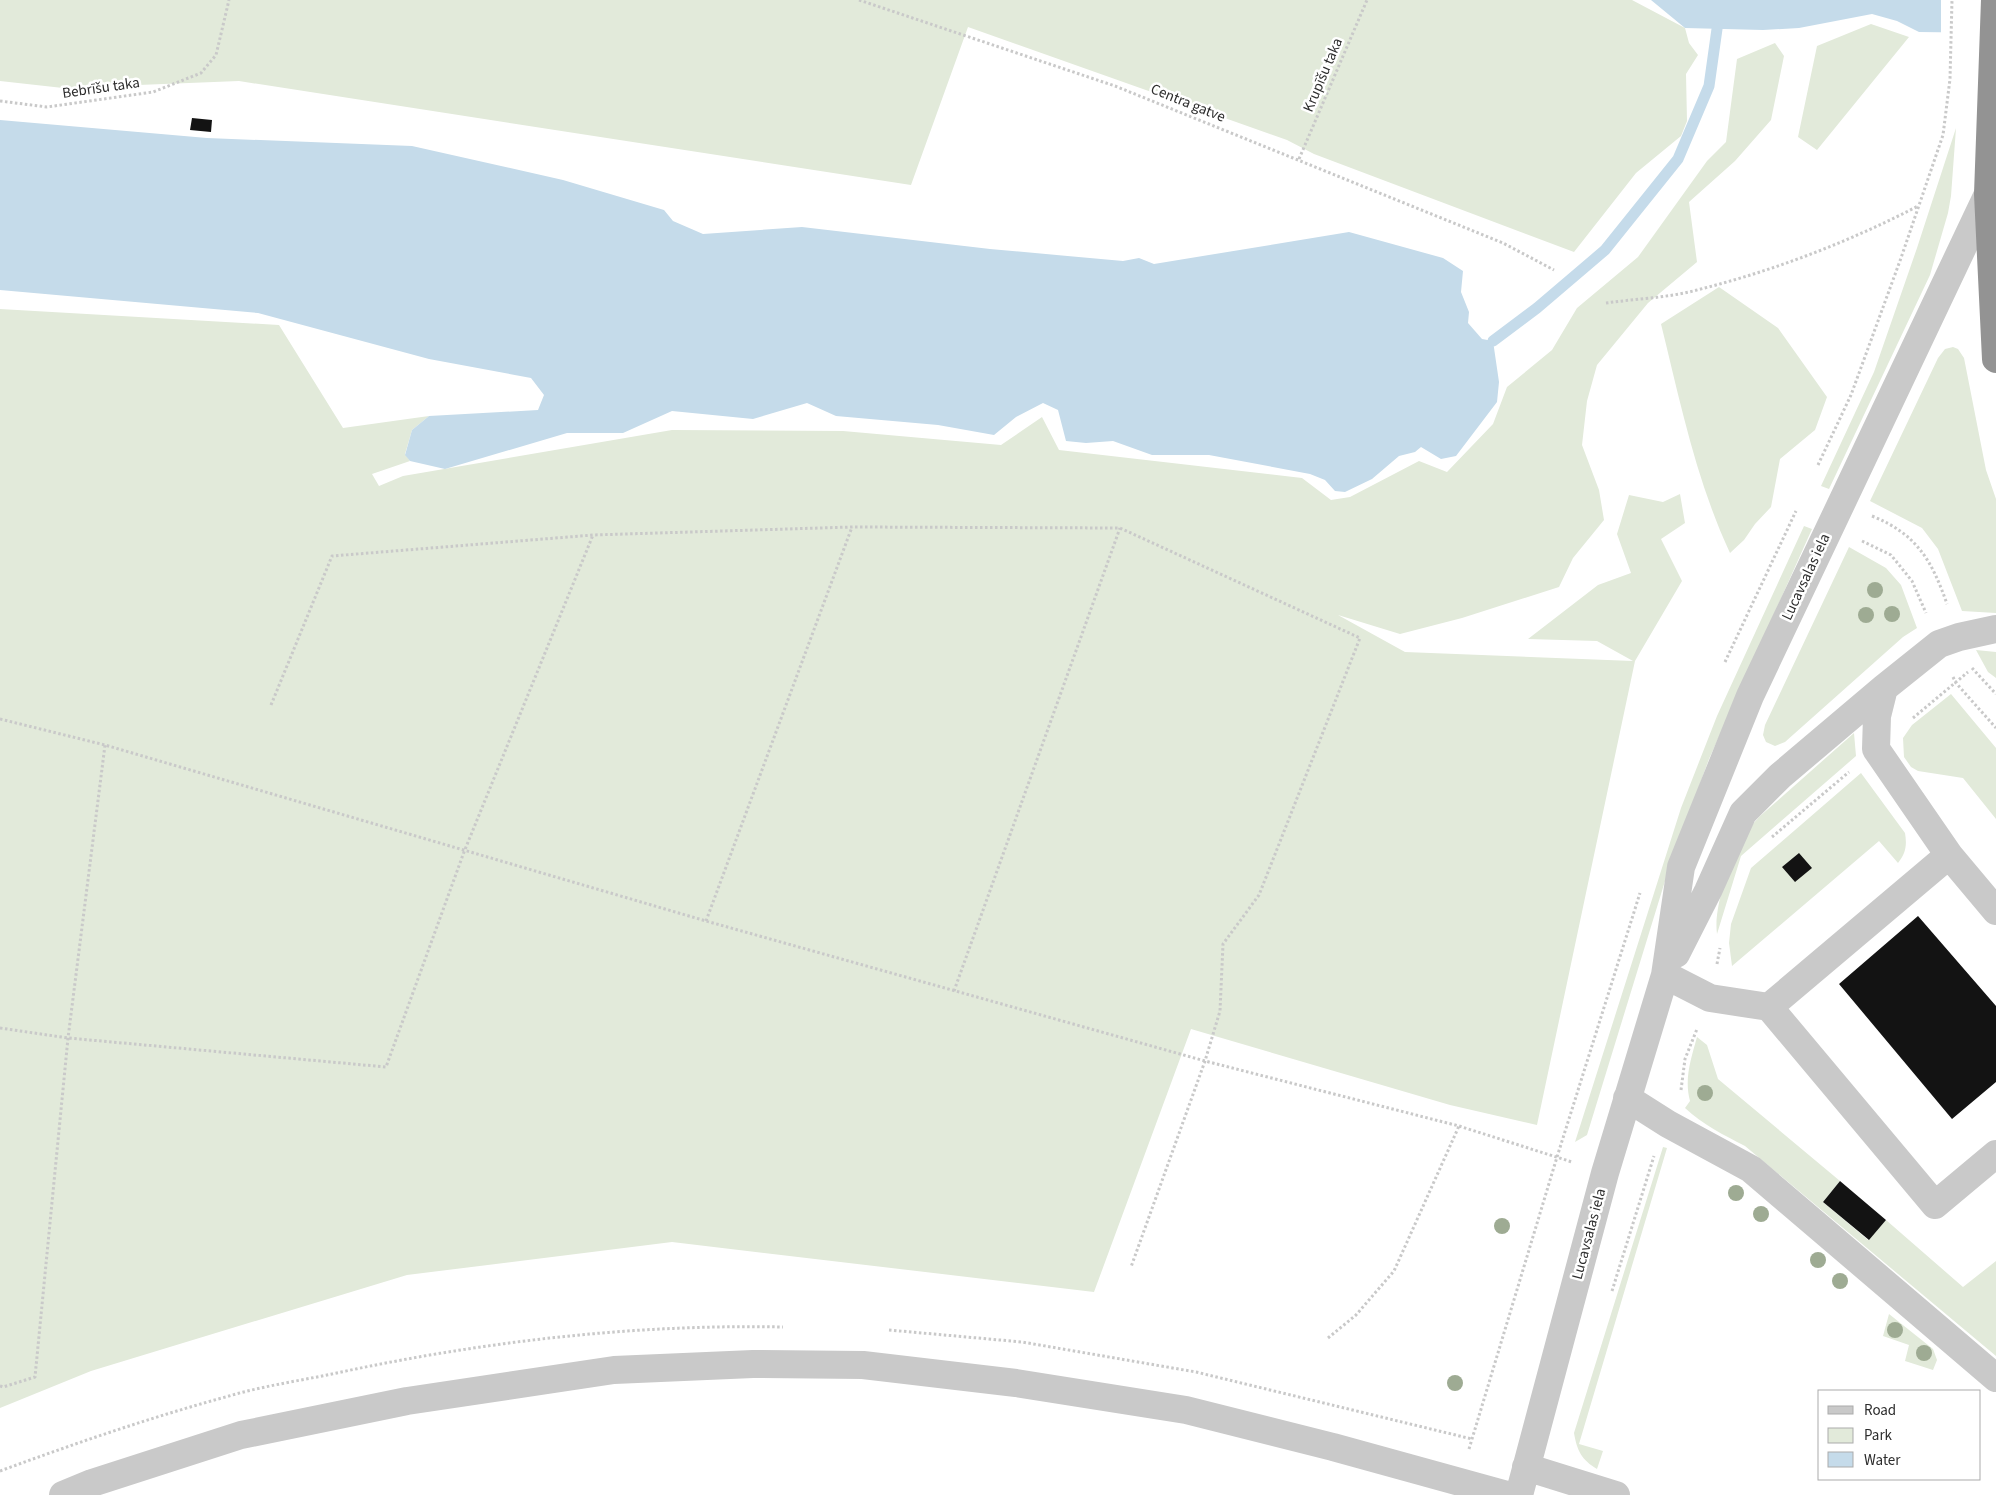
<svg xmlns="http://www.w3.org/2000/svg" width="1996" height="1495" viewBox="0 0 1996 1495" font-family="'Source Sans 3',sans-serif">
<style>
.green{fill:#e2eada}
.water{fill:#c5dbea}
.pier{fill:#fff}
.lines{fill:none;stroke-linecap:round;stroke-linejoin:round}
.stream{stroke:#c5dbea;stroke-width:11}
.building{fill:#131313}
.path{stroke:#c9c9c9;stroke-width:3;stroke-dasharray:2.5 2.5;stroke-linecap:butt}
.minor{stroke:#c9c9c9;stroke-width:28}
.highway{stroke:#939393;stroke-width:28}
.tree{fill:#9eab93}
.labels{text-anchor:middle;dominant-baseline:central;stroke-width:5;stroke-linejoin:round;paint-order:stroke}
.street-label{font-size:15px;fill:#2c2c2c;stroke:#fff}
</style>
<rect width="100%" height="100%" fill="#fff"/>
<path class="green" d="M0,0h1632l53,28 4,15 9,12 -12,19 1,47 -6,15 -45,37 -62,79 -260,-98 -27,-14 -319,-113 -57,158 -672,-104 -176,7 -63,-7z
M1871,24l38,13 -92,113 -19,-13 19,-91z
M1775,43l9,13 -13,64 -36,41 -46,41 8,60 -49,41 -51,62 -10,36 -5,44 17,45 5,30 -31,38 -14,29 -97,31 -62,16 -62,-19 67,37 228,9 -36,-20 -69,-2 70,-54 33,-12 -14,-39 12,-39 34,7 17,-8 5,29 -24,16 21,42 -47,80 -98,464 -87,-20 -259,-76 -97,263 -422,-50 -265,33 -316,96 -91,37v-1099l279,16 64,103 86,-12 -17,14 -7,24 5,7 -38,13 7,12 24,-10 269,-46 171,1 158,14 41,-28 17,33 243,28 29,22 19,-3 69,-36 28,11 46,-48 14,-37 45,-37 25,-42 61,-51 69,-96 19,-19 11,-83z
M1956,128l-5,68 -3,17 -18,62 -101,214 -8,-3 53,-114 43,-124z
M1719,287l59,41 49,69 -12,33 -35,29 -9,48 -16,17 -11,16 -14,13c-34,-73 -50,-152 -69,-229z
M1953,347l5,2 6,9 22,112 10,29v114l-34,-2 -24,-62 -16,-21 -52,-27 68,-143 7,-9z
M1804,526l8,3 -103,230 -40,109 -82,267 -12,7 106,-334 36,-92z
M1849,547l37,21 15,17 16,43 -14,9 -118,105 -10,4 -9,-4 -3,-7 2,-10z
M1976,650l20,2v26l-8,-6z
M1951,694l45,54v71l-33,-41 -45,-7 -7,-4 -7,-10 -1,-19 9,-13z
M1854,733l2,23 -115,100 -24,78c-4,-29 15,-76 29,-101 3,-6 9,-11 13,-16z
M1861,773l44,60c2,12 1,20 -7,30l-19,-22 -147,125 -3,-23 2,-19 20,-56z
M1697,1037l10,8 11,34 122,102 -17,21 45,38 18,-20 77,67 33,-26v95l-251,-210c-21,-11 -42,-21 -60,-38l5,-7c-6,-22 1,-42 7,-64z
M1663,1147l4,1 -88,296 24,7 -6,18c-15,-9 -20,-18 -23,-36z
M1889,1314l44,35 4,11 -4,10 -28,-9 4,-16 -26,-9z"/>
<path class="water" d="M1651,0h345v33l-77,-1 -22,-11 -25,-7 -73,14 -36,2 -78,-2z
M0,120l207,18 205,8 151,34 101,30 9,11 30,13 99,-7 188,22 133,12 16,-3 15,6 195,-32 94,26 20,13 -2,21 8,20 -1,11 14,16 11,2 6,41 -2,20 -41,54 -15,3 -20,-12 -6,5 -16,4 -27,23 -27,13 -10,-1 -10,-11 -15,-6 -101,-19h-57l-39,-14 -27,2 -20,-2 -8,-31 -15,-7 -27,14 -22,18 -56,-10 -102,-9 -29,-13 -54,16 -81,-8 -49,22h-56l-122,36 -35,-8 -5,-6 7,-25 17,-14 109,-6 6,-15 -13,-17 -102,-19 -171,-46 -258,-23z"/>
<path class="pier" d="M1941,0h55v35l-55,-1z"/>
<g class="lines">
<path class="stream" d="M1493,341l44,-33 68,-58 73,-91 31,-73 8,-57"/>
</g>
<path class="building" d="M192,118l20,2 -1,12 -21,-2z
M1799,853l13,15 -17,14 -13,-15z
M1918,916l78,90v76l-44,37 -113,-135z
M1840,1181l46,39 -17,20 -46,-38z"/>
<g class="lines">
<path class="path" d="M859,0l256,86 388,157 51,27
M0,101l47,6 106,-15 48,-19 15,-18 13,-55
M1299,159l68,-159
M1606,303c28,-4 59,-5 87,-12 77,-19 154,-48 225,-85
M1818,465l33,-70 50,-137 42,-123 7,-56 2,-79
M1872,516c45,18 60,45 75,88
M1862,541l29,14 21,26 14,32
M1725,662l71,-151
M1972,668l24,26
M1953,677l3,6 40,45
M271,705l61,-149 261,-21 259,-8 268,1 240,110 -101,257 -36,49 -3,67 -15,50 -74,206
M1913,718l55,-46
M0,719l105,26 601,176 499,140 254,65 113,36
M1772,837l77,-65
M706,921l146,-394
M1717,964l3,-16
M954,991l166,-463
M0,1028l68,10 318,29 78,-215 129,-317
M1681,1090l4,-31 12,-30
M1612,1291l42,-135
M889,1330l133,12 174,30 276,67
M1328,1338l28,-23 38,-44 65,-145
M0,1386l3,1 32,-10 33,-339 37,-293
M1469,1449l88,-292 83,-264
M0,1471c76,-28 152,-54 229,-75 34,-10 69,-15 103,-22 148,-32 299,-50 451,-47"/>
<path class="minor" d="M1884,688l-7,28 -1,33 73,106 47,56
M1676,954l32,-63 35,-78 37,-37 104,-88 55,-44 20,-7 37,-8
M1665,975l45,23 59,9 166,198 61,-51
M1769,1007l180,-152
M1627,1098l41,26 83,45 245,209
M1526,1467l90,28
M63,1495l29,-12 149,-48 166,-34 207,-31 139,-6 110,1 153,18 170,27 147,37 174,48
M1519,1495l86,-322 60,-198 16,-108 69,-171 238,-502"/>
<path class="highway" d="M1995,0l-7,194 8,165"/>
</g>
<g class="tree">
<circle cx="1875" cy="590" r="8"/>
<circle cx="1892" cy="614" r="8"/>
<circle cx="1866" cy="615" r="8"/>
<circle cx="1705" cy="1093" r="8"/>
<circle cx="1736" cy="1193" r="8"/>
<circle cx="1761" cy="1214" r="8"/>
<circle cx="1502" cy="1226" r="8"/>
<circle cx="1818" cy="1260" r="8"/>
<circle cx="1840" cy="1281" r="8"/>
<circle cx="1895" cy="1330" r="8"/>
<circle cx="1924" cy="1353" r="8"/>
<circle cx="1455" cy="1383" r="8"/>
</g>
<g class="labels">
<g class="street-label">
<text transform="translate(1323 75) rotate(-67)">Krupīšu taka</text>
<text transform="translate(101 88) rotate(-8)">Bebrīšu taka</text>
<text transform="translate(1188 103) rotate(22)">Centra gatve</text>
<text transform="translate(1806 577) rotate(-65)">Lucavsalas iela</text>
<text transform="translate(1589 1234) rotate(-75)">Lucavsalas iela</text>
</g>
</g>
<rect x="1818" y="1390" width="162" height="90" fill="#ffffff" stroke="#ababab"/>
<rect x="1828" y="1406" width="25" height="8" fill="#c9c9c9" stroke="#ababab"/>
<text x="1864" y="1415" font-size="15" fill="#2c2c2c">Road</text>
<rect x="1828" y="1428" width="25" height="15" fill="#e2eada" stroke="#ababab"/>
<text x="1864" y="1440" font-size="15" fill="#2c2c2c">Park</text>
<rect x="1828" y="1452" width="25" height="15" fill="#c5dbea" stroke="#ababab"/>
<text x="1864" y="1465" font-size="15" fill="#2c2c2c">Water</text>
</svg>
